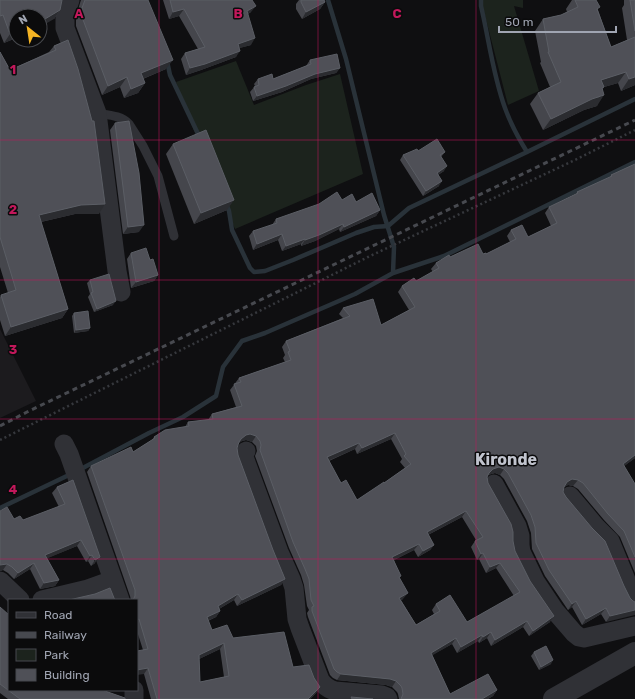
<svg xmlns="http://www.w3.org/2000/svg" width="635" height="699" viewBox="0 0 635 699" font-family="Rubik,sans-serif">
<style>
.built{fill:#1c1b1e}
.green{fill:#1c231d}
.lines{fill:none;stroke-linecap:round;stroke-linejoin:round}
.stream{stroke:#293239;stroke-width:4.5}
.path{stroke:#36383d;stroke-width:2.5;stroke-dasharray:2 3;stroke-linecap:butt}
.service{stroke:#303136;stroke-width:9}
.minor{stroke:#303136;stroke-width:19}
.tertiary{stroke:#303136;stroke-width:22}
.rail{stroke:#47494f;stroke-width:3;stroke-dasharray:5 4;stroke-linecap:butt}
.wall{fill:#45464c;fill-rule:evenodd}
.shaded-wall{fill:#2b2c30}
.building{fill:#4f5057;stroke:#5b5e65;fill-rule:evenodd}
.grid{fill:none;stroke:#c2185b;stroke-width:1;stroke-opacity:0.55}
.labels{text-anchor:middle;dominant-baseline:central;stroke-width:3;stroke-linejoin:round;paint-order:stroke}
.quarter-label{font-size:16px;font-weight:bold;fill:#c1c4ce;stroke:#0b0b0c}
.grid-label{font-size:13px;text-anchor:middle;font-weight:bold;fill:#c2185b;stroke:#0b0b0c;stroke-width:3;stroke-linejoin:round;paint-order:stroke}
</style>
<rect width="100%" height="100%" fill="#0f0f11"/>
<path class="built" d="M0,329l36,72 -36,17z"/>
<path class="green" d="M481,0h42v8l-9,-2 25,85 -31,14z
M236,61l18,44 52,-20 34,-11 23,100 -128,55 -45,-108 -14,-39z"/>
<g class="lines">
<path class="stream" d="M328,0l18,59 38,156 10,32 -1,26
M481,0v6c8,34 12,69 24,102 5,14 14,31 22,44
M167,61l3,14 30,63
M226,203l3,8 3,19 18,38 4,4 11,-1 28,-11 63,-27 18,-6 14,-1 21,-18 118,-56 108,-53
M79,470l70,-37 34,-16 33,-21 7,-29 19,-26 23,-8 90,-39 38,-21 51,-17 191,-94
M0,508l71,-34"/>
<path class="path" d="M0,440l368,-183 207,-97 60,-30"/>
<path class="service" d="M97,113c10,2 24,2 32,11l14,22 15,30 16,60"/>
<path class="minor" d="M70,0l-5,15v13l32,85 20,158 4,21
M64,444l5,10 51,146
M246,451l-2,3v3l35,95 12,27 3,9 3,31 3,9 20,52c4,6 8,9 15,11l47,4 5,2 1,2
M494,484l23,42 3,10v9l1,7 14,29 20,30 19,22 5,4 5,1 51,-12
M570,496l26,31 14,14 19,46 6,11
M0,581l20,19
M42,600l46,-11 25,-9
M134,690v9"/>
<path class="tertiary" d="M554,699l81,-46"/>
<path class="rail" d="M0,426l27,-14 608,-292"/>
</g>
<path class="wall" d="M0,0l61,2 -1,8 -6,9 -38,-3v22l-12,5 -4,-10z
M81,0h67l18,69 -23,10 2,4 -7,10 -14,5 -4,-11 -18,8 -26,-69v-9l4,-14z
M163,0h89l-1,12 -3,2 3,31 -12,3 -3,9 -35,13 -15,5 -5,-16 4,-6 13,-4 -19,-33 -10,3z
M299,0h25l1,2 -5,7 -18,10 -6,-10v-5z
M572,0h24l2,10 13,37 16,-7 -5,-32 2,-3v-5h11v85l-14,6 -3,-8 -14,4 -2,3 -5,16 -13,4 -41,20 -13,-26 8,-11 12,-6 -10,-24 1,-1 -6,-31 8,-12 18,-4 6,-3 -1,-3z
M68,40l31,174h-24l-34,8 27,87 -6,9 -57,18 -5,-16v-23l1,-2 7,-2 -8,-26v-215l10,18 39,-18 5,-6z
M310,60l30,8 -4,5 -25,6 -29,13 -29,9 -3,-9 5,-6 -1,-2 4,-5h15l33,-13z
M115,123l24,109 -16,2 -13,-104z
M173,144l54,66 -33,14 -28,-70z
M418,151l27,1 -4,5 3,14 -6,4 1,11 -16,10 -23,-36 3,-5z
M635,164v294l-11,8 11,18v89l-15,-36 -16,-17 -26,-31 -5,-3 -5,-1 -4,2 -1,5 3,5 58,89 6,12 -24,24 -5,-8 -19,11 -10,-18 -4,3 -4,-6 -19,-28 -13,-27 -1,-16 -4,-12 -23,-42 -4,-4 -5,-2 -7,2 -1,2 1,6 25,58 2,10 35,71 -21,14 -6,-9 -32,19 -4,-8 -8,5 -1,-2 -21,12 -5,-9 -20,11 18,39 47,-4 -4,6 -5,3h-89l-1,-5 -1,-2 -5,-5 -6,-2 -49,-5 -4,-2 -3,-3 -22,-58 -1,-4 2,-3 -2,-4 -3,-21 -3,-10 -12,-27 -34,-92 2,-5 -1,-5 -4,-4 -6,-2 -4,1 -4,2 -1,5 1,7 35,95 12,29 -4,6 -44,21 -3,-6 -15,9 1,2 -4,6 -8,4 4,9 21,8 81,40 6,9 -4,6 -6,6h-159l-7,-25 -1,-24 -6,-19v-31h-6l-1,-4 -43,-124 4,-6 42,-14 19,-12 2,-3 31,-10 3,-5 20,-2 4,-6 24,-7 -6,-17 9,-12 46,-16 -2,-4 2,-3 -3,-8 4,-6 57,-23 -4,-4 4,-6 38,17 28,-15 -11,-18 4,-6 14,-5 17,-9 -2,-3 5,-6 14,-6 36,-3 24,-12 -3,-6 4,-6 17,7 23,-11 -6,-13 4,-6 27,-13 1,-2 33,-15 1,-2zM391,439l11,20 -2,3 5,6 -21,15 -27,17 -16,-17 -12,-22 26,-12 2,5zM462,517l14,23 -1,1 -4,6 6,13 2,-1 7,14 10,-5 18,28 -47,26 -31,-18 -4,6 2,4 -18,11 -15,-25 2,-1 -3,-20 -6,-19 20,-10 4,7 12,-7 4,-5 -6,-10zM220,649l4,28 -24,5 -1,-23z
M342,200l14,2 24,8 -4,6 -36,16 -1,-3 -24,12 -14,5v-2l-19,7 -4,-11 -25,10 -4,-14 4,-5 19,-6 4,-6z
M131,253l19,7 8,15 -4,6 -23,7 -4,-29z
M90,280l23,25 -19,7 -6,-15 2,-3 -3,-11z
M74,313l16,15 -2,3 -14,2 -2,-17z
M73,480l22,83 -4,3 -3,-5 -2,1 -9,-16 -30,12 12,22 -4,6 -15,3 -10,-20 -16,10 -6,-6 -5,-3 -3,1v-60l14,8 9,1 36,-13 -7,-14 5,-6z
M0,607l9,83 116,9h-117l-8,-6z
M534,652l17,12 -12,6 -8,-14z"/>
<path class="shaded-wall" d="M325,2l-5,7 -18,10 4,-7z
M256,6l-5,6 -9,5 5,-6z
M184,9l-5,7 -10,3 4,-7z
M60,10l-6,9 -14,8v-5z
M16,32v6l-12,5 6,-9z
M255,38l-4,7 -18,5 5,-6z
M240,51l-4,6 -35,13 -15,5 4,-7z
M173,60l-7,9 -31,13 6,-9z
M340,68l-4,5 -25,6 -29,13 -29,9 4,-5 58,-22z
M626,72l-8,11 -14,4 -7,11 7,-3 -7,11 -13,4 -41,20 8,-11 50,-39z
M127,77l-7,10 -18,8 6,-9z
M635,77v8l-14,6 8,-12z
M145,83l-7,10 -14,5 7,-9z
M447,166l-3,5 -11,7 4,-5z
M442,181l-3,5 -16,10 3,-5z
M234,200l-7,10 -33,14 7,-11z
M105,204l-6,10h-24l-43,10 7,-9 42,-10z
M380,210l-4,6 -36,16 4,-5z
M343,224l-4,5 -24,12 -14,5 4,-6z
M144,225l-5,7 -16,2 5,-7z
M282,234l-4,6 -25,10 4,-6z
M305,239l-4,5 -19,7 4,-5z
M158,275l-4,6 -23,7 5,-6z
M116,301l-3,4 -19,7 3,-3z
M68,309l-6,9 -57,18 6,-9z
M90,328l-2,3 -14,2 2,-3z
M395,433l-4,6 -34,15 5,-6z
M250,434l6,2 -4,6 -6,-2 -4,1 -5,4 4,-6 5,-4z
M359,443l-4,6 -32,14 4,-6z
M635,455v3l-16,12 4,-6z
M499,467l5,2 -4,6 -5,-2 -7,2 -4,4 5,-6 4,-4z
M572,479l6,1 -5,6 -5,-1 -5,3 4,-6z
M466,511l-4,6 -40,21 5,-6z
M81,540l-4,6 -36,15 4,-6z
M419,544l-5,6 -26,13 4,-6z
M434,545l-4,5 -12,7 5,-6z
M483,553l-4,6 -2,1 4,-6z
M92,555l-4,6 -2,1 4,-6z
M100,557l-5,6 -4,3 4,-6z
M34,563l-4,6 -16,10 4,-6z
M500,563l-4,5 -10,5 4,-6z
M7,564l-4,6 -3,1v-6z
M285,579l-4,6 -44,21 5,-6z
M59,580l-4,6 -15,3 4,-6z
M408,593l-5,6 -8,5 4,-6z
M238,594l-4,6 -20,12 4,-6z
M576,601l-4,6 -4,3 4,-6z
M606,608l-5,6 -19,11 4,-6z
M635,610v5l-29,7 4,-6z
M220,611l-4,6 -14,6 5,-6z
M554,616l-4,6 -21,14 4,-5z
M527,621l-4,6 -32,19 4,-6z
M491,632l-4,6 -8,5 4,-6z
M482,635l-4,6 -21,12 4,-6z
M456,638l-4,6 -26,15 5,-6z
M224,643l-4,6 -25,12 4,-6z
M553,660l-2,4 -12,6 2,-3z
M148,668l-4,6 -7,1v-5z
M341,674l49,5 6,2 -4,6 -6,-2 -49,-5z
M320,687l-4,6 -6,6h-2z
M497,690l-4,6 -5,3h-6z"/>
<path class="building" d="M0,0h62l-2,10 -20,12v-6h-24v16l-6,2 -7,-19 -3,1z
M85,0h63l25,60 -32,13 4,10 -14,6 -4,-12 -19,9 -26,-69v-9z
M170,0h82l4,6 -9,5 8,27 -17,6 2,7 -35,13 -15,4 -5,-15 20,-6 -21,-38 -11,3z
M301,0h23l1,2 -19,10 -5,-10z
M575,0h21l4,7 -3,2 14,38 24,-10v40l-6,2 -3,-7 -25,8 3,7 -2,1 2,7 -12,4 -41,20 -13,-26 23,-11 -13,-30h1l-6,-33 18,-4 17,-8z
M630,0h5v31z
M68,40l10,29 14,52h2l11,83 -24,1 -42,10 29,94 -57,18 -10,-32 15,-5 -16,-53v-185l10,18 46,-20 -2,-4z
M337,54l3,14 -25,6 -29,12 -29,10 -3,-9 5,-2 -1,-6 14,-5 1,5 38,-15 -1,-4z
M129,121l10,52 5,52 -16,2 -13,-104z
M206,130l28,70 -33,13 -28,-69z
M437,139l8,13 -5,3 7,11 -10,7 5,8 -16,10 -23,-36 14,-6 1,2z
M635,164v291l-12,9 12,20v73l-11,-26 -16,-17 -25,-31 -5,-3 -6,-1 -5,3 -3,5 -1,5 3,5 26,31 13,13 19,45 6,12 3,3 2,1v8l-25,6 -4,-8 -20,11 -10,-18 -4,3 -4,-6 -19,-28 -13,-27 -1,-16 -4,-12 -23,-42 -4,-4 -5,-2 -6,2 -4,4 -2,4 1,6 23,41 2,8v9l2,10 15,30 24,35 -21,15 -6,-10 -32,19 -4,-8 -8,5 -1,-2 -21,12 -5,-9 -25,15 19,41 38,-20 9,16 -15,9h-81l2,-5 -1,-6 -1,-2 -5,-5 -6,-2 -49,-5 -4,-2 -3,-3 -22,-58v-4l2,-1 -3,-6 -2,-21 -4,-10 -12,-27 -33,-92 1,-5 -1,-4 -4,-5 -6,-2 -4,1 -5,4 -2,3 -2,6 1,7 35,95 12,29 -43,21 -4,-6 -20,12 2,5 -13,6 5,13 15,-5 6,13 51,-6 9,35 16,-2 5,13 6,9 -12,12h-151l-9,-31 -11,2v-19l11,-2 -9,-30 -2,1v-20h-4l2,-4v-6l-44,-124 40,-19 2,5 22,-14 -1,-1 11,-7 24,-4 -1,-4 25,-3 -1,-5 30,-8 -8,-22 7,-2 -2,-4 52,-18 -3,-8 2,-1 -4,-10 64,-25 -7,-8 30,-9 8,26 34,-18 -13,-21 12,-8 2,3 23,-13 -3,-5 13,-8 1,2 28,-13 5,10 3,-1v1l30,-15 -5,-9 11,-5 6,12 29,-14 -8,-16 29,-14 -1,-1 35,-16 -1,-1zM395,433l11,21 -2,2 7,8 -27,19v-1l-27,18 -11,-20 -5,3 -14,-26 32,-14 3,5zM466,511l17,26 -8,4 6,13 2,-1 7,14 10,-4 20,29 -53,30 -17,-27 -14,9 4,7 -24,14 -17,-27 9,-5 -9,-16 2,-1 -9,-19 27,-13 4,7 11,-6 -7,-13zM224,643l5,33 -29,6 -1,-27z
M337,192l5,8 10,-6 4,8 16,-9 8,17 -36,17 -1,-3 -24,11 -14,5v-1l-19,7 -4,-12 -25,10 -4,-13 24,-8 -1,-4 43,-15z
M146,248l4,12 3,-1 5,16 -22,7 -5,-29z
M109,274l7,27 -19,8 -6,-16 2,-1 -3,-12z
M88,311l2,17 -14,2 -2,-17z
M73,480l27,77 -5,3 -3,-5 -2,1 -9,-16 -36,15 14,25 -15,3 -10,-20 -16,10 -6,-6 -5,-3 -7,1v-54l7,-4 7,12 6,-3 3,4 42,-16 -8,-17z
M110,588l4,10 1,2h-46l26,-6z
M0,607l9,8v75h93l23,8v1h-105l-20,-15z
M546,646l7,14 -12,7 -7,-15z
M351,697l22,2h-21z"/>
<path class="grid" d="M159,0v699M318,0v699M476,0v699M0,140h635M0,280h635M0,419h635M0,559h635"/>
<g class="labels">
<g class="quarter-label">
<text x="506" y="459">Kironde</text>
</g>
</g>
<g class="grid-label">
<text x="79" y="18">A</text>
<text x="238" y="18">B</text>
<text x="397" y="18">C</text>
<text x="13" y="74">1</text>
<text x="13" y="214">2</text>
<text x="13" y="354">3</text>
<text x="13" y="494">4</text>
</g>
<rect x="8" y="599" width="130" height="92" fill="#0b0b0c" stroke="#47494e"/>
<rect x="16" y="612" width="20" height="6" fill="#303136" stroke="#47494e"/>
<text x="44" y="619" font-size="12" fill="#a0a5b2">Road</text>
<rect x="16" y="632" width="20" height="6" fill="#47494f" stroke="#47494e"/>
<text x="44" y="639" font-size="12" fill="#a0a5b2">Railway</text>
<rect x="16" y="649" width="20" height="12" fill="#1c231d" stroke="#47494e"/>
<text x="44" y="659" font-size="12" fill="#a0a5b2">Park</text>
<rect x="16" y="669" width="20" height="12" fill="#4f5057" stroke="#47494e"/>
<text x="44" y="679" font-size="12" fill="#a0a5b2">Building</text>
<g transform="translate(28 28) rotate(330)"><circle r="19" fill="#0b0b0c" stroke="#47494e"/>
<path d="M0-3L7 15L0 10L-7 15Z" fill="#f4b424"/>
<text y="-6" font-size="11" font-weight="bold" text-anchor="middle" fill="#a0a5b2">N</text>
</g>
<path d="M499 26v6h117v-6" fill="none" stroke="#a0a5b2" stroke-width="2"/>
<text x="505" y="26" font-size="12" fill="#a0a5b2" stroke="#0b0b0c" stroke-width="3" paint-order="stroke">50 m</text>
</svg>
